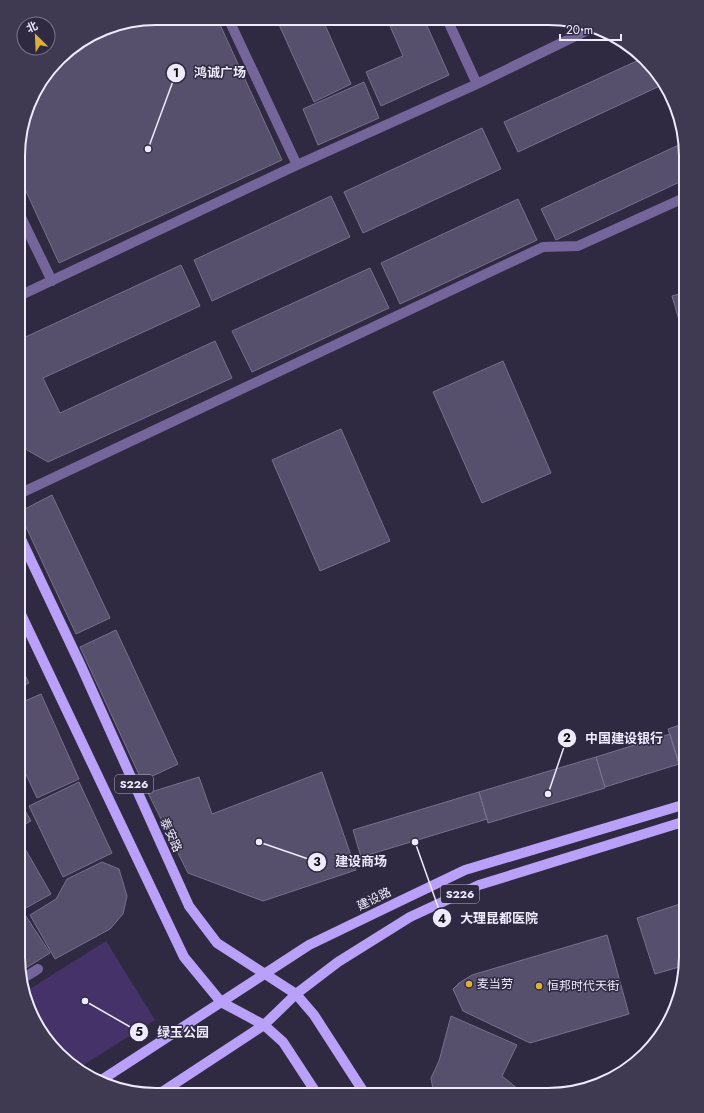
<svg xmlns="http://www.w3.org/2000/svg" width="704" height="1113" viewBox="0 0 704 1113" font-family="Jost,'Noto Sans SC',sans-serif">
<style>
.green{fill:#443269}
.building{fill:#57506c;stroke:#78708e}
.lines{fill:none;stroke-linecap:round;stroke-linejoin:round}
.minor{stroke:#74659b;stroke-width:10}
.major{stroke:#b9a0f8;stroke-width:10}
.poi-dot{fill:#e0b034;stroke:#302942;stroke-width:1.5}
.labels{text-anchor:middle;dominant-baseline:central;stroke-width:3;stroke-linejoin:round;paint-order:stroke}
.shield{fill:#302942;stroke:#b6b1c5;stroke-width:1}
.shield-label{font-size:11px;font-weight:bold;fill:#efebfd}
.street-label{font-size:12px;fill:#efebfd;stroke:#302942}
.poi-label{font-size:12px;fill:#efebfd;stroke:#302942;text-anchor:start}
.rim{fill:none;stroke:#efebfd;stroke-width:2}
.leader{fill:none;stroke:#efebfd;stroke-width:1.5}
.callout-dot{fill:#efebfd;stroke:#302942;stroke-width:1.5}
.mark-label{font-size:12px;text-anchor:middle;font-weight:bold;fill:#111}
.callout-label{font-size:13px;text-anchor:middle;font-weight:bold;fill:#efebfd;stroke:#302942;stroke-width:3;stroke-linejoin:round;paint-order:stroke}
</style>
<rect width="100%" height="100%" fill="#302942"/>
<path class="green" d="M106,941l49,79 -78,49 -5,-2 -43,-57 -4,-18z"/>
<path class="building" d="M156,18h61l65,142 -223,103 -40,-87v-38l13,-43 33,-43 38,-24z
M276,18h46l29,66 -37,18z
M387,19h37l25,56 -68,31 -15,-34 37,-16z
M641,59l21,26 -144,67 -14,-30z
M364,82l15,36 -61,27 -15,-36z
M482,128l19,41 -138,64 -19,-41z
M683,143l3,13v23l-130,61 -15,-31z
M331,196l19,41 -138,64 -18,-41z
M518,199l19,41 -137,64 -19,-41z
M181,265l19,41 -157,72 17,35 155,-72 17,37 -184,84 -21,-12 -8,-17v-93z
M370,268l19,40 -137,64 -20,-41z
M686,292v52l-14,-48z
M503,361l48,112 -69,30 -49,-111z
M341,429l49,112 -70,30 -48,-111z
M52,495l58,123 -34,16 -57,-122z
M116,630l62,134 -36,17 -62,-134z
M18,661l11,22 -11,5z
M41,694l38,85 -42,19 -19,-41v-53z
M686,723v39l-7,2 -11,-35z
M670,734l9,30 -74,23 -9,-30z
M596,757l9,31 -117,35 -9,-31z
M322,772l34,98 -93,31 -75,-28 -40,-80 51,-16 13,37z
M79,782l33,71 -49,24 -34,-71z
M479,792l8,27 -126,38 -8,-27z
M18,798l13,23 -13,7z
M23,845l28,49 -25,14 -8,-14v-46z
M102,862l17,7 8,27 -4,18 -13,15 -55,30 -25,-44 26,-16 11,-20z
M686,902v63l-31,9 -18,-56z
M22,910l28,43 -29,18 -3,-14v-43z
M607,935l22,79 -99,29 -67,-32 -10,-22 6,-6 13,-8z
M451,1016l66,29 -15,31 16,13 3,6h-87l-3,-17 8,-17z"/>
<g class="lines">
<path class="minor" d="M228,18l69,147
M447,19l30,65
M19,213l33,68
M19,296l278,-131 180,-81 113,-55
M19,494l524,-247 35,-1 108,-49
M22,979l16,-10"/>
<path class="major" d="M19,535l62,131 108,240 28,37 79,51 18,21 51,79
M18,608l166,349 37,45 43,23 19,17 34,52
M103,1079l206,-134 87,-42 69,-33 221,-66
M159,1094l105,-69 32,-31 42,-32 72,-45 69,-32 207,-64"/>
</g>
<g class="poi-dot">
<circle cx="469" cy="984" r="4"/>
<circle cx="539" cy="986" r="4"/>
</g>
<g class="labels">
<g class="shield">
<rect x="115" y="775" width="38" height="18" rx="3"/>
<rect x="441" y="885" width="38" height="18" rx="3"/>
</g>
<g class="shield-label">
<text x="134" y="784">S226</text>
<text x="460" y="894">S226</text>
</g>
<g class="street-label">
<text transform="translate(171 835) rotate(66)">泰安路</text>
<text transform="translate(374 899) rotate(-26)">建设路</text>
</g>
<g class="poi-label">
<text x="477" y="984">麦当劳</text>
<text x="547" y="986">恒邦时代天街</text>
</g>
</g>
<path d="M0 0H704V1113H0ZM156 25H548A131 131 0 0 1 679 156V957A131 131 0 0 1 548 1088H156A131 131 0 0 1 25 957V156A131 131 0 0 1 156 25Z" fill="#3f3951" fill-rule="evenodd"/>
<path class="rim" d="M156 25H548A131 131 0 0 1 679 156V957A131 131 0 0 1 548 1088H156A131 131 0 0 1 25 957V156A131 131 0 0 1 156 25Z"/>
<path class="leader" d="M148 149L176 73M548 794L567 738M259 842L317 862M415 842L442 918M85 1001L139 1032"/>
<g class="callout-dot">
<circle cx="148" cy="149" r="4"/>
<circle cx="548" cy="794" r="4"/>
<circle cx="259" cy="842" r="4"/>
<circle cx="415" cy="842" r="4"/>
<circle cx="85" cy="1001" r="4"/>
<circle cx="176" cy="73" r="10"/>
<circle cx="567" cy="738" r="10"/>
<circle cx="317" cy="862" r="10"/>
<circle cx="442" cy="918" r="10"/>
<circle cx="139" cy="1032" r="10"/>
</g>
<g class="mark-label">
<text x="176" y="77">1</text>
<text x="567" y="742">2</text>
<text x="317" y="866">3</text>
<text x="442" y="923">4</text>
<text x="139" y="1036">5</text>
</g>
<g class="callout-label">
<text x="220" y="77">鸿诚广场</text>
<text x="624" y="743">中国建设银行</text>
<text x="361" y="866">建设商场</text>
<text x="499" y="923">大理昆都医院</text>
<text x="183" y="1037">绿玉公园</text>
</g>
<g transform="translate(36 36) rotate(336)"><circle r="19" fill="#302942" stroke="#7c778d"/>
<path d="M0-3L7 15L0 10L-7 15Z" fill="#e0b034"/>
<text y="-6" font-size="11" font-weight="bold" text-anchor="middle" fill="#efebfd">北</text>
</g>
<path d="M560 34v6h61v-6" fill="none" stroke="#efebfd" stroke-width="2"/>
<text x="566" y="34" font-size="12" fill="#efebfd" stroke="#302942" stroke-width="3" paint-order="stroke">20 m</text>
</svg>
